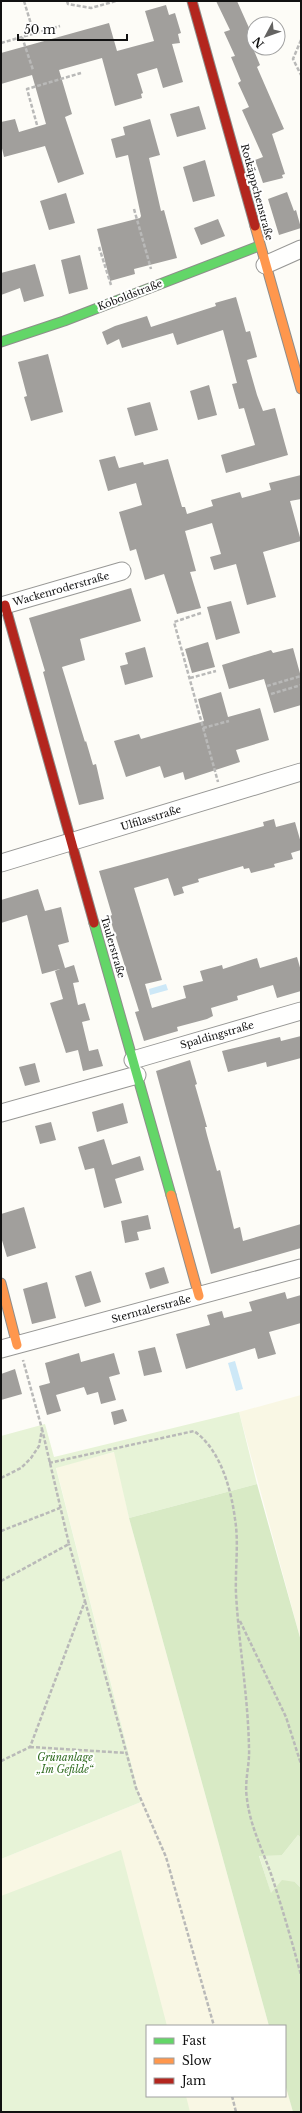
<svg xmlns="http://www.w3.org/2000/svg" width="302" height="2113" viewBox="0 0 302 2113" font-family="'Libre Baskerville',serif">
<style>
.farmland{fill:#f9f7e4}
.green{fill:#e7f3d7}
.forest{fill:#d8eac5}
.water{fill:#cde8f7}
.building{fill:#a19f9c}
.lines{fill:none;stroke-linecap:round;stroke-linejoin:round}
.street-casing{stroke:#979795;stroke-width:19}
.fast-casing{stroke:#8e8d8b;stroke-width:11}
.slow-casing{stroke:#8e8d8b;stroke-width:11}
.jam-casing{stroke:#8e8d8b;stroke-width:11}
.path{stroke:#b9b9b8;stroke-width:2.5;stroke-dasharray:4 2;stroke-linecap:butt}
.street{stroke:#fffffe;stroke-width:17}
.fast{stroke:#63d668;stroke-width:9}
.slow{stroke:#ff974d;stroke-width:9}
.jam{stroke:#b3261e;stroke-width:9}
.labels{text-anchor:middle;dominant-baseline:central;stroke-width:4;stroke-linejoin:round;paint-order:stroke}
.street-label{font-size:10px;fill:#111;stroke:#fff}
.park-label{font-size:10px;font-style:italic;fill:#2f6b1f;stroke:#fff}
</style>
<rect width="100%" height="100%" fill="#fdfcf7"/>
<path class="farmland" d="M301,1395v246l-62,-229z
M115,1452l14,66 140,508h-122v70h138v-12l8,28h-292v-253l140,-57 -85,-335z"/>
<path class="green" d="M239,1412l18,72 -128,34 -15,-66 -58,16 85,334 -140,57v-423l44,-12 9,33z
M298,1835l3,3v50l-6,-6 -24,12 -12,-39h23z
M121,1850l46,176h-20v70h39l4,16h-189v-216z"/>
<path class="forest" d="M257,1484l44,157v197l-3,-3 -16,20 -23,1 12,37 11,-13 13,2 6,6v224h-8l-8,-28v-58h-16l-140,-508z"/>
<path class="water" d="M166,984l2,6 -18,5 -1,-6z
M235,1361l8,28 -7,2 -8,-28z"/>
<path class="building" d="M216,1h21l17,38 -4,2 10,24 -3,2 27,62 -12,5 13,40 -3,1 1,3 -20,5 -8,-23 8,-3 -21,-47 7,-3 -11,-24 3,-2 -10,-24 4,-1 -11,-24 6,-2z
M166,5l3,10 6,-2 6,20 -3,1 2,9 -8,1 11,38 -20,6 -6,-20 -20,6 6,19 -2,1 1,4 -27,8 -13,-48 -43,12 13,44 -7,3 19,57 -26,9 -13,-37 -41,11 -3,-13v-22l14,-3 4,13 27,-8 -14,-49 -31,9v-31l108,-30 8,28 37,-10 -9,-30z
M199,106l7,23 -29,8 -7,-23z
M150,119l10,36 -11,3 12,53 3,-1 13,48 -43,11 1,5 -25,7 -13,-52 43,-11 1,-2 -13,-61 -12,3 -5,-19 14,-4 -2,-8z
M205,160l10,36 -22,6 -10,-35z
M287,192l7,19 2,-1 5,18 -22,7 -11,-36z
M66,193l9,30 -26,7 -9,-29z
M218,219l7,17 -24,9 -7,-17z
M80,255l8,34 -19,5 -8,-34z
M35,264l9,32 -20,6 -4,-14 -19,7v-22z
M236,297l10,35 4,-1 7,26 -10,3 10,35 6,16 12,-3 13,47 -62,18 -5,-18 34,-10 -11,-37 -5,1 -7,-25 5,-1 -14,-53 -46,15 -4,-12 -51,15 -3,-9 -12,6 -5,-13 13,-6 32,-10 4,11 65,-21 -1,-3z
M48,354l15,58 -32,9 -7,-24 3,-1 -9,-34z
M209,385l8,30 -19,5 -8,-29z
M150,402l8,28 -23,6 -8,-28z
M115,456l4,12 24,-6 1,3 24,-6 14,48h3l2,7 26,-8 -2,-6 29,-8 2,6 29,-8 -2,-7 32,-8v24l-11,2 11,40 -38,11 13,45 -29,8 -11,-41 -22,6 -4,-13 11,-3 -9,-31 -27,8 11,40 -6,1 11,36 -24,6 -13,-40 -19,6 -9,-31 -6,2 -11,-39 23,-7 -6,-22 -28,8 -9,-31z
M131,588l10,33 -61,18 5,21 -23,7 23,75 1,-1 7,24 3,-1 8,35 -25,6 -36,-133 2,-1 -16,-53z
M231,601l9,32 -24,7 -9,-33z
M208,642l7,25 -23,6 -7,-24z
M145,647l8,30 -28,8 -5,-19 8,-2 -3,-11z
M293,648l8,29v28l-27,8 -10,-34 -35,10 -7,-24 49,-15 2,3z
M221,692l7,25 32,-9 9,32 -33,10 4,12 -55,18 -2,-8 -19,6 -4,-12 -34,11 -12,-36 25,-7 2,5 63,-18 -6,-22z
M274,819l2,8 19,-5 6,21v7l-10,3 2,6 -19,5 1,3 -24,6 -2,-5 -5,1 -1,-3 -45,13 1,3 -17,5 2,6 -10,3 -6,-18 -34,10 28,92 -17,4 7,24 34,-10 -3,-12 20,-5 -3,-10 22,-6 1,4 34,-11 3,10 37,-11 4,14v20l-24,7 -4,-13 -36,11 1,4 -27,8 2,8 -6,3 -30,8 1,4 -34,10 -9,-29 4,-1 -27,-86 -2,-9 2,-1 -13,-44 165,-45 -1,-4z
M38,889l7,22 16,-4 8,35 -11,3 7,23 9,-3 5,17 -6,1 5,22 7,-2 5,17 -8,2 7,29 9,-2 5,17 -20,5 -5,-21 -12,3 -16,-50 13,-4 -8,-28 5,-2 -18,5 -15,-59 -26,8v-23z
M301,1036v22l-34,9 -1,-5 -38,10 -6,-21 58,-14 1,4z
M190,1060l7,24 -2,1 12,42h-2l2,8 10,36 3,-1 14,59 6,-2 3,14 58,-17v24l-90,26 -55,-203z
M35,1063l5,19 -15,4 -6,-19z
M123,1103l5,20 -31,9 -5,-20z
M51,1122l5,18 -16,4 -5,-18z
M104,1139l8,26 28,-9 4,14 -29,9 7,24 -18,5 -10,-40 -9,2 -7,-23z
M24,1207l12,41 -29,9 -6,-20v-23z
M148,1215l3,14 -14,3 2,8 -14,3 -4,-22z
M164,1267l5,16 -19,6 -5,-16z
M91,1271l10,31 -16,5 -10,-31z
M47,1282l9,36 -24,6 -9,-35z
M285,1292l2,7 14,-4v28l-32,9 7,22 -18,5 -3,-11 -69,21 -10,-35 34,-9 -3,-10 15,-4 2,7 28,-7 -3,-9z
M155,1347l7,25 -18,4 -6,-25z
M79,1353l2,9 33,-9 6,21 -11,3 7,23 -15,4 -3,-12 -11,3 -3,-8 -28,8 5,16 -14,4 -8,-29 11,-3 -5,-20z
M15,1369l7,25 -21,6v-26z
M123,1409l4,12 -13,4 -3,-13z"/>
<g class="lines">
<g class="street-casing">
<path id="street" d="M265,265l36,-16
M1,606l121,-35
M1,863l300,-91
M133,1060l168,-49
M1,1113l136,-38
M1,1349l300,-81"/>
</g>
<g class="fast-casing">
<path id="fast" d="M1,342l63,-21 195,-75
M94,923l77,272"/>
</g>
<g class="slow-casing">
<path id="slow" d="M255,226l46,163
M171,1195l28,101
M1,1283l16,62"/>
</g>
<g class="jam-casing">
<path id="jam" d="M192,1l63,225
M5,605l89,318"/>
</g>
<path class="path" d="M24,1l10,33
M67,1l1,3 23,4 25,-7
M22,37l11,33
M301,40l-8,19 8,16
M1,43l59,-17
M37,125l-10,-36 54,-16
M134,209l17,60
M99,247l12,38
M201,613l-27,9 44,160
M190,678l26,-7
M267,686l34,-10
M271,694l30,-9
M203,728l26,-7
M49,1463l145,-32c26,18 37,57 41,88 4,24 0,50 1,75 3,52 12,102 13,154 1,17 -5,33 -2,51 3,26 15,50 24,75 11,33 21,68 30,101
M1,1478l20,-10 10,-10 8,-12 3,-17 -19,-69
M1,1531l59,-23
M1,1581l68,-37 -27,-115
M85,1601l51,187 30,69 48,169
M240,1621l46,96 15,47
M30,1747l97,6
M1,1761l29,-14 55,-146 -16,-57
M232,2096l4,16
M300,2112h1"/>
<use href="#street" class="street"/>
<use href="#fast" class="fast"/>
<use href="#slow" class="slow"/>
<use href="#jam" class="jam"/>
</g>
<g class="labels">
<g class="street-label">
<text transform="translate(257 192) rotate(75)">Rotkäppchenstraße</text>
<text transform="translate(130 295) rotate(-21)">Koboldstraße</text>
<text transform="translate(61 589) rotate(-16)">Wackenroderstraße</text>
<text transform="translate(151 818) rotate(-17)">Ulfilasstraße</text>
<text transform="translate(113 947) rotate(74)">Taulerstraße</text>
<text transform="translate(217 1035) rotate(-16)">Spaldingstraße</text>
<text transform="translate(151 1309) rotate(-15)">Sterntalerstraße</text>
</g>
<g class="park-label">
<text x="65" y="1757">Grünanlage<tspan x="65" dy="12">„Im Gefilde“</tspan></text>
</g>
</g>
<rect width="302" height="2113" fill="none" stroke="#111111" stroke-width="4"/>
<rect x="146" y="2025" width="140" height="72" fill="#ffffff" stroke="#a0a0a0"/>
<rect x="154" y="2038" width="20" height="6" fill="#63d668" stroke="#a0a0a0"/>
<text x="182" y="2045" font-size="12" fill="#111111">Fast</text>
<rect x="154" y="2058" width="20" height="6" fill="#ff974d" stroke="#a0a0a0"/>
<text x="182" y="2065" font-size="12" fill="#111111">Slow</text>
<rect x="154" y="2078" width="20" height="6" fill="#b3261e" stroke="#a0a0a0"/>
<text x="182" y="2085" font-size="12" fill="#111111">Jam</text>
<g transform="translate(266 36) rotate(229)"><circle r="19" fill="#ffffff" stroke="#a0a0a0"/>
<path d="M0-3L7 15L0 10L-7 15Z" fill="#646362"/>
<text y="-6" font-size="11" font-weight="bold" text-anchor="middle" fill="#111111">N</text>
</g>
<path d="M18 34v6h109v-6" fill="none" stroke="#111111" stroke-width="2"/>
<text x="24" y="34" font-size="12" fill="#111111" stroke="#ffffff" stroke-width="3" paint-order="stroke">50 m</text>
</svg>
